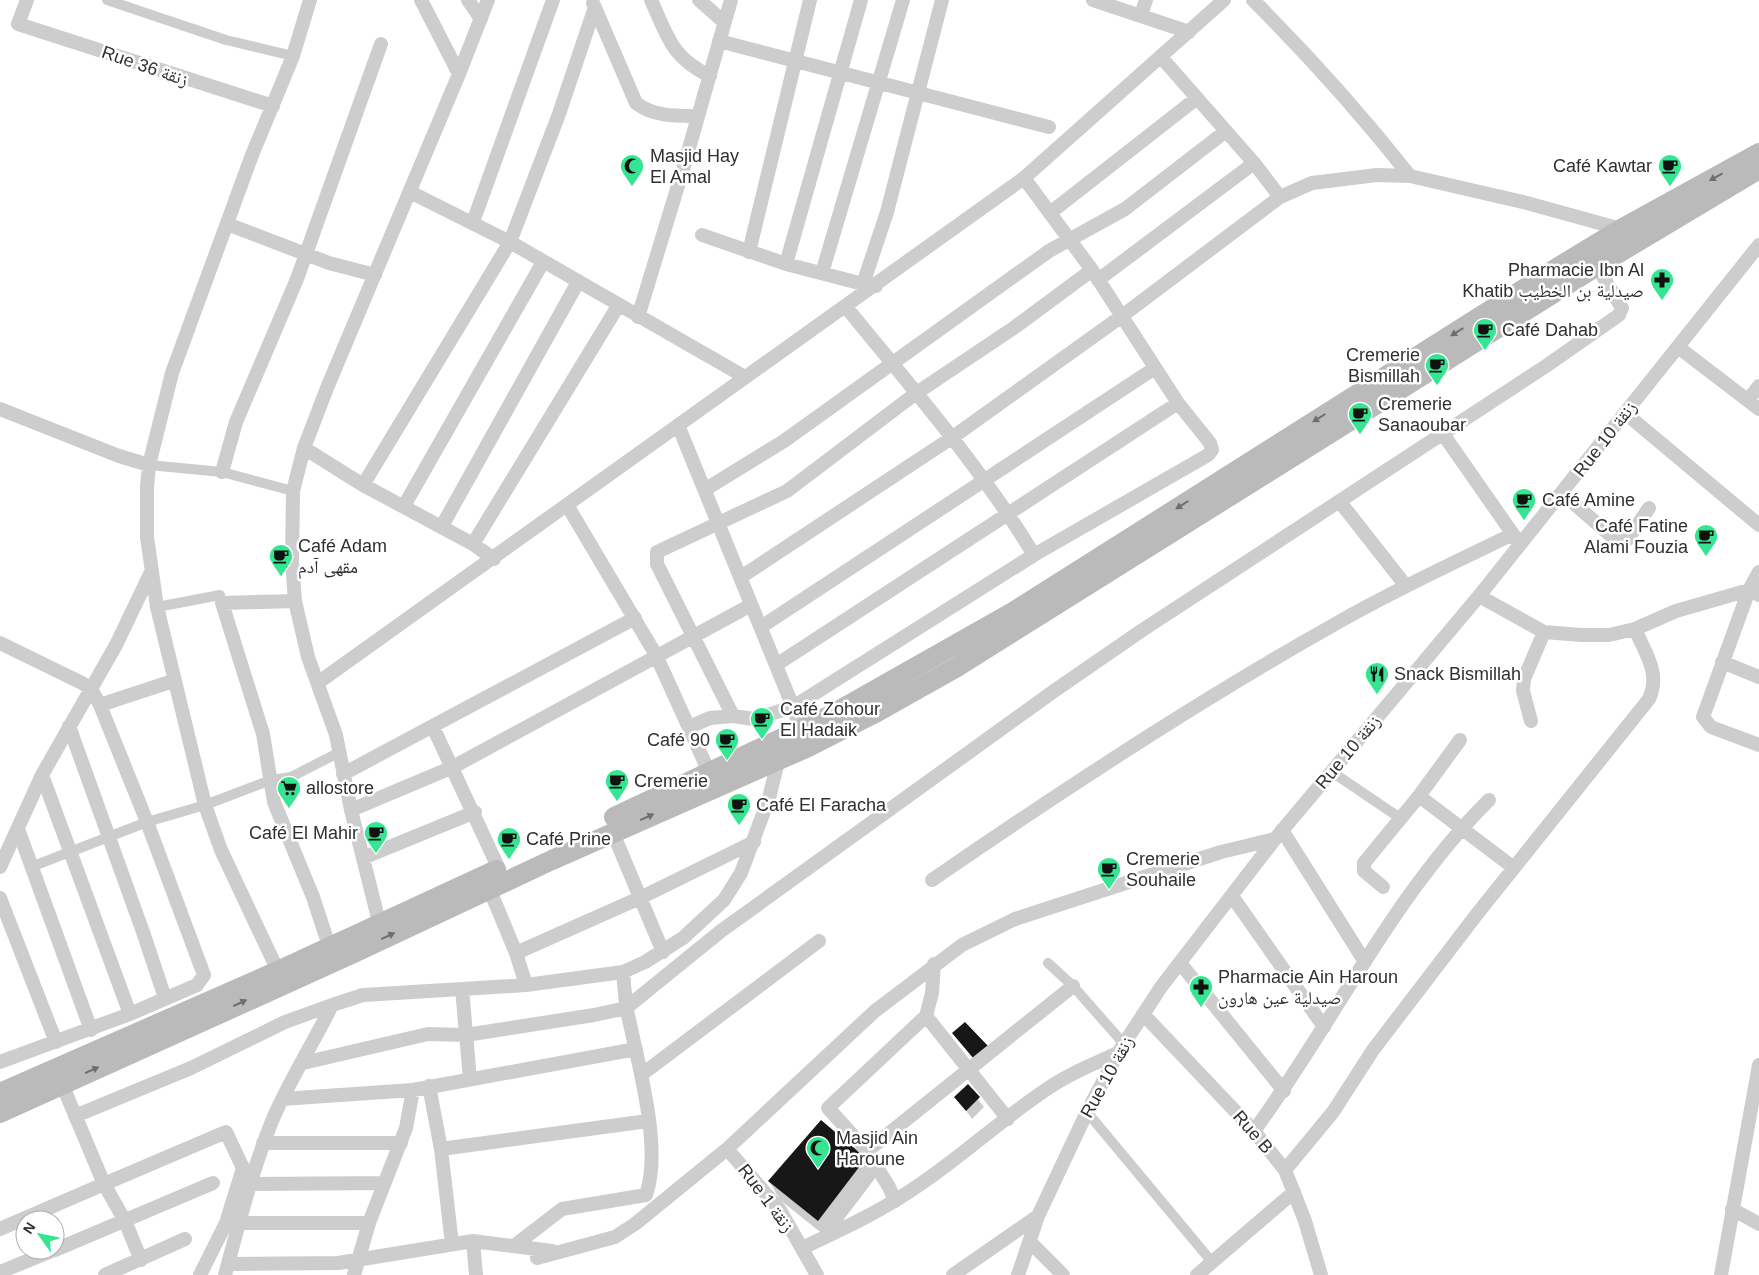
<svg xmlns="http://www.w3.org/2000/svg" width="1759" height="1275" viewBox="0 0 1759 1275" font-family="Helvetica,'Noto Naskh Arabic',sans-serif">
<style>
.shadow{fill:#0003}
.building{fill:#171717}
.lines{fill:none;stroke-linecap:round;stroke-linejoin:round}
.pedestrian{stroke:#cdcdcd;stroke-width:10}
.minor{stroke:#cdcdcd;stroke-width:14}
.secondary{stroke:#bababa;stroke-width:20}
.oneway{fill:#6e6e6e}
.labels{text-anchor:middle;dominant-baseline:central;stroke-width:5;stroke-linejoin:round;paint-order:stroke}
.street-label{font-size:18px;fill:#303030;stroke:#fff}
.poi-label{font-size:18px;fill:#303030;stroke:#fff;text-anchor:start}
</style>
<rect width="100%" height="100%" fill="#fff"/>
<path class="shadow" d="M965,1024l15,43 -27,-34z
M967,1086l17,21 -12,12 -16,-22z
M865,1158l11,19 -47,62 -49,-39 -11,-19z"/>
<path class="building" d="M965,1022l23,24 -14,13 -22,-26z
M968,1084l12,13 -14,14 -12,-14z
M821,1120l45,38 -48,63 -50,-40z"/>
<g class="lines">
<path class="pedestrian" d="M107,0l119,40 67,16
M149,465l73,7 71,19
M157,607l63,-12
M1332,772l68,46
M31,867l116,-45 58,-17 66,-25 20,-3 49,-25
M1048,963l25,23 51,58
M1087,1112l125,150"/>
<path class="minor" d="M27,0l-9,24 255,82
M421,0l38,74
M468,0l13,19
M651,0c17,37 20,57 59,76
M699,0l25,22
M1093,0l96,32
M1253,0c56,56 108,114 157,176
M593,3l43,100c18,14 41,13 62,13
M1141,15l5,-15
M719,41l330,86
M1161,57l93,106 26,34
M1024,178l68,92 86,133 32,40 2,7 -4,5 -174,100 -241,152 -39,12 -21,-3 -76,-152v-12l130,-61 128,-97 100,-67 77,-57
M410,192l100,50 235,135
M1050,213l147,-115
M473,222l80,-222
M227,224l102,39 46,12
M702,235l84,29 77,20
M749,252l61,-252
M786,264l75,-264
M822,273l81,-273
M1098,280l156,-117
M876,286l-13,-2 24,-72 55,-212
M846,307c66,81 134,159 188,248
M638,317l46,-151 47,-166
M1678,347l81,62
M1748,400l11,-14
M0,409l119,47 30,9
M1625,413l134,112
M678,425l115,282 10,30
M1443,434l74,106
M304,448l59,37 110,59 21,15
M222,472l14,-50 61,-143 84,-235
M363,485l147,-243 49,-128 36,-107
M706,489l78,-48 265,-190 76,-42 101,-78
M1562,493l55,48 11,-2 21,-31
M1340,502l66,84
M567,505l89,150 53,117
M404,506l139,-244
M442,526l136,-244
M473,544l145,-238
M1759,572l-10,18 -46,127 8,10 48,18
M741,577l212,-140 169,-121 158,-119 32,-14 65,-8 33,1 117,27 94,26
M1479,596l65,36 37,3h28l26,-6 41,-18 73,-21 10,5
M295,601l-73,2 41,131 11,68 39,95 16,49
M761,627l394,-259
M0,643l82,40 9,6 9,16 73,-24
M1722,662l37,15
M776,665l402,-262
M319,682l705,-504 200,-178
M1531,721l-8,-30 1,-12 20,-47
M69,726l74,206 22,66
M433,727l66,142
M689,727l21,-9 23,-2
M343,774l292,-156
M42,775l88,239
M1419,796l95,72
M351,810l102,-43 298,-162
M18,829l73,201
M1282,830l83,132
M613,833l50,119
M365,857l110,-45
M0,867l42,-92 74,-130 35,-73
M932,880c132,-91 266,-179 405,-257 57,-33 117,-60 176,-89
M1383,887l-19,-16v-8l55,-67 41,-56
M489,888l27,65 10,32
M1232,896l92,131
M0,898l56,144
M379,922l-28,-112 -15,-75 -28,-78 -13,-56 -3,-40 1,-70 11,-43 23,-60 132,-314 29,-74
M516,953l126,-56 112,-55
M1180,963l104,128
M278,971l-57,-121 -16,-45 -48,-198 -10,-70v-50l2,-22 23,-92 80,-218 41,-99 17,-56
M462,989l64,-4 97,-13 22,-10 38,-24 41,-38 17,-27 28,-75 11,-44
M1143,1014l111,117 31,39 20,51 16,54
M926,1016l82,103
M0,1062l130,-48 67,-29 7,-10 -57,-153 -47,-117
M303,1063l125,-29 38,1 128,-20 32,-7 95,-77 333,-240 87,-60 405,-265 73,-51 3,-7 -29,-48
M641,1075l178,-134
M62,1084l42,100 122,-52 17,36 -17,55 -26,52
M429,1086l12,63 11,95
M282,1099l131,-9 223,-41
M75,1116l116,-48 94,-46 47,-17 31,-10 99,-6 8,90
M1254,1131c80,-109 139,-236 235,-331
M263,1143h138
M441,1149l207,-28
M727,1149l53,61 37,65
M867,1151l206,-165
M1285,1170l48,-58 40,-62 104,-136 172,-215c12,-26 -4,-46 -14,-70
M250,1184l134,-1
M895,1201l-6,-14 -22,-36 -39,-43 98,-92 6,-23 2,-29
M1732,1209l27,15
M238,1223h131
M0,1229l104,-45 21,37 16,39
M473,1241l3,34
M1030,1242l33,33
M514,1246l48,-37 84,-14c17,-48 -9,-135 -19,-185 -2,-13 -3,-26 -4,-38
M802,1248c40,-19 80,-37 117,-63 43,-29 82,-65 125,-94 23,-16 49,-27 74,-38
M55,1250l158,-67
M537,1258l78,-21 20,-13 92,-75 148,-138 87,-66 53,-26 206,-67 54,-13
M228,1264l110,-1 135,-22 79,10
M0,1272l54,-22
M105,1275l80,-36
M225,1275c14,-52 27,-104 47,-154 17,-40 41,-77 60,-116
M354,1275l15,-52 37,-95 7,-38
M953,1275l85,-59
M1018,1275l20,-59 49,-104 31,-59 43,-66 114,-148 204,-243 280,-351
M1197,1275l97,-83
M1721,1275l38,-210"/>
<path class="secondary" d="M614,817l217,-102 182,-103 547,-346 61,-37 138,-76
M0,1093l278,-122 218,-101
M0,1113l354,-160 198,-93 254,-112 71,-36 80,-45 640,-401 162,-97"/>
</g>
<defs><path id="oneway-solid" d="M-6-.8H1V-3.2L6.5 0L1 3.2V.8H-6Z" transform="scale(1.25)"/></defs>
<g class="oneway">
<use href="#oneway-solid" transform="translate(1716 177) rotate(151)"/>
<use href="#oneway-solid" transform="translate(1457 332) rotate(148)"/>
<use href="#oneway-solid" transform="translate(1319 418) rotate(148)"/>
<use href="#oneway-solid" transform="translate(1182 505) rotate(148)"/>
<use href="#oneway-solid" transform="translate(647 817) rotate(-24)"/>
<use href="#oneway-solid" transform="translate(388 936) rotate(-25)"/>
<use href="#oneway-solid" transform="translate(240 1003) rotate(-25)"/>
<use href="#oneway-solid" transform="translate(92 1070) rotate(-24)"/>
</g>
<defs>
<g id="mosque-pin" transform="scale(1.25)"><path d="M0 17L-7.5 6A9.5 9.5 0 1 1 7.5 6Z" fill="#35e592" stroke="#fff"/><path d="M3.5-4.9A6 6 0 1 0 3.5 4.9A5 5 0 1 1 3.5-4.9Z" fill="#111"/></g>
<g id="cafe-pin" transform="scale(1.25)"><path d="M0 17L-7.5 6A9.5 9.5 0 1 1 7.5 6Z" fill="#35e592" stroke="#fff"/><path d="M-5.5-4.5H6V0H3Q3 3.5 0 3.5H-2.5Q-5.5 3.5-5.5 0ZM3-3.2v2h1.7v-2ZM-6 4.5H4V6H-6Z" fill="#111"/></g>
<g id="pharmacy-pin" transform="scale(1.25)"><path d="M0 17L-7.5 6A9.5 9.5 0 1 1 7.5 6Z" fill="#35e592" stroke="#fff"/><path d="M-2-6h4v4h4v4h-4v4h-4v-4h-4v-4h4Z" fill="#111"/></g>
<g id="restaurant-pin" transform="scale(1.25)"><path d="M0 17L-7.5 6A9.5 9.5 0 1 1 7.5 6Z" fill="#35e592" stroke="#fff"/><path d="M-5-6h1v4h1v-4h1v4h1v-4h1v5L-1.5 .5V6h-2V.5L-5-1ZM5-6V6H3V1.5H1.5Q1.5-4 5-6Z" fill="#111"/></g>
<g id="supermarket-pin" transform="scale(1.25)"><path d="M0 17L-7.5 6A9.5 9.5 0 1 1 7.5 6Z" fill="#35e592" stroke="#fff"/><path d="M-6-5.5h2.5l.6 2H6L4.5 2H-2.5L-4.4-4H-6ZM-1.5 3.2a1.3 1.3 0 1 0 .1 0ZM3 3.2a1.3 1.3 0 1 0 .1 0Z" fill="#111"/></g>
</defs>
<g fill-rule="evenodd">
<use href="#mosque-pin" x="632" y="166"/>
<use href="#cafe-pin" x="1670" y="166"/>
<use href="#pharmacy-pin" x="1662" y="280"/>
<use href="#cafe-pin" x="1485" y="330"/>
<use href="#cafe-pin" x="1437" y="365"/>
<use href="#cafe-pin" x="1360" y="414"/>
<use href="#cafe-pin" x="1524" y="500"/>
<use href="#cafe-pin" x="1706" y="536"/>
<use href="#cafe-pin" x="281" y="556"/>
<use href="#restaurant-pin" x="1377" y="674"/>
<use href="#cafe-pin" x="762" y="719"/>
<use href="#cafe-pin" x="727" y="740"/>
<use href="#cafe-pin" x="617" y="781"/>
<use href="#supermarket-pin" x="289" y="788"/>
<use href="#cafe-pin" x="739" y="805"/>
<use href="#cafe-pin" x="376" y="833"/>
<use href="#cafe-pin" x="509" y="839"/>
<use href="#cafe-pin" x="1109" y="869"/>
<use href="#pharmacy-pin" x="1201" y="987"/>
<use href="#mosque-pin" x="818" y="1148"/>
</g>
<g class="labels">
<g class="street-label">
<text transform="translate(145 66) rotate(19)">Rue 36 زنقة</text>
<text transform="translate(1605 439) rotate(-52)">Rue 10 زنقة</text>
<text transform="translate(1348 752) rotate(-50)">Rue 10 زنقة</text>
<text transform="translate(1107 1077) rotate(-61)">Rue 10 زنقة</text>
<text transform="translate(1253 1132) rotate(49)">Rue B</text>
<text transform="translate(766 1198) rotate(53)">Rue 1 زنقة</text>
</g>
<g class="poi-label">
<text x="650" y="156">Masjid Hay<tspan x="650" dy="21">El Amal</tspan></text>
<text x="1652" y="166" text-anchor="end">Café Kawtar</text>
<text x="1644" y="270" text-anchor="end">Pharmacie Ibn Al<tspan x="1644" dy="21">Khatib صيدلية بن الخطيب</tspan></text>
<text x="1502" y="330">Café Dahab</text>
<text x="1420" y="355" text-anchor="end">Cremerie<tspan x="1420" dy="21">Bismillah</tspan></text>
<text x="1378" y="404">Cremerie<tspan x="1378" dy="21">Sanaoubar</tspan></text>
<text x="1542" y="500">Café Amine</text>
<text x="1688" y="526" text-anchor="end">Café Fatine<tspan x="1688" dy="21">Alami Fouzia</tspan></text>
<text x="298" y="546">Café Adam<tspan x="298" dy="21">مقهى آدم</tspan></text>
<text x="1394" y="674">Snack Bismillah</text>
<text x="780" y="709">Café Zohour<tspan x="780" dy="21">El Hadaik</tspan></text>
<text x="710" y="740" text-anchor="end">Café 90</text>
<text x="634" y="781">Cremerie</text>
<text x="306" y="788">allostore</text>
<text x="756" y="805">Café El Faracha</text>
<text x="358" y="833" text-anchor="end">Café El Mahir</text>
<text x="526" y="839">Café Prine</text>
<text x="1126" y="859">Cremerie<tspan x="1126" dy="21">Souhaile</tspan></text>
<text x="1218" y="977">Pharmacie Ain Haroun<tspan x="1218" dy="21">صيدلية عين هارون</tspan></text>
<text x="836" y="1138">Masjid Ain<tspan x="836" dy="21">Haroune</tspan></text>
</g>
</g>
<g transform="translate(40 1235) rotate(303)"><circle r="24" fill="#ffffff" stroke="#acacac"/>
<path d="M0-4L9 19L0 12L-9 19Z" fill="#35e592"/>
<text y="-8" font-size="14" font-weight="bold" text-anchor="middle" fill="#303030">N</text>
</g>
</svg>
